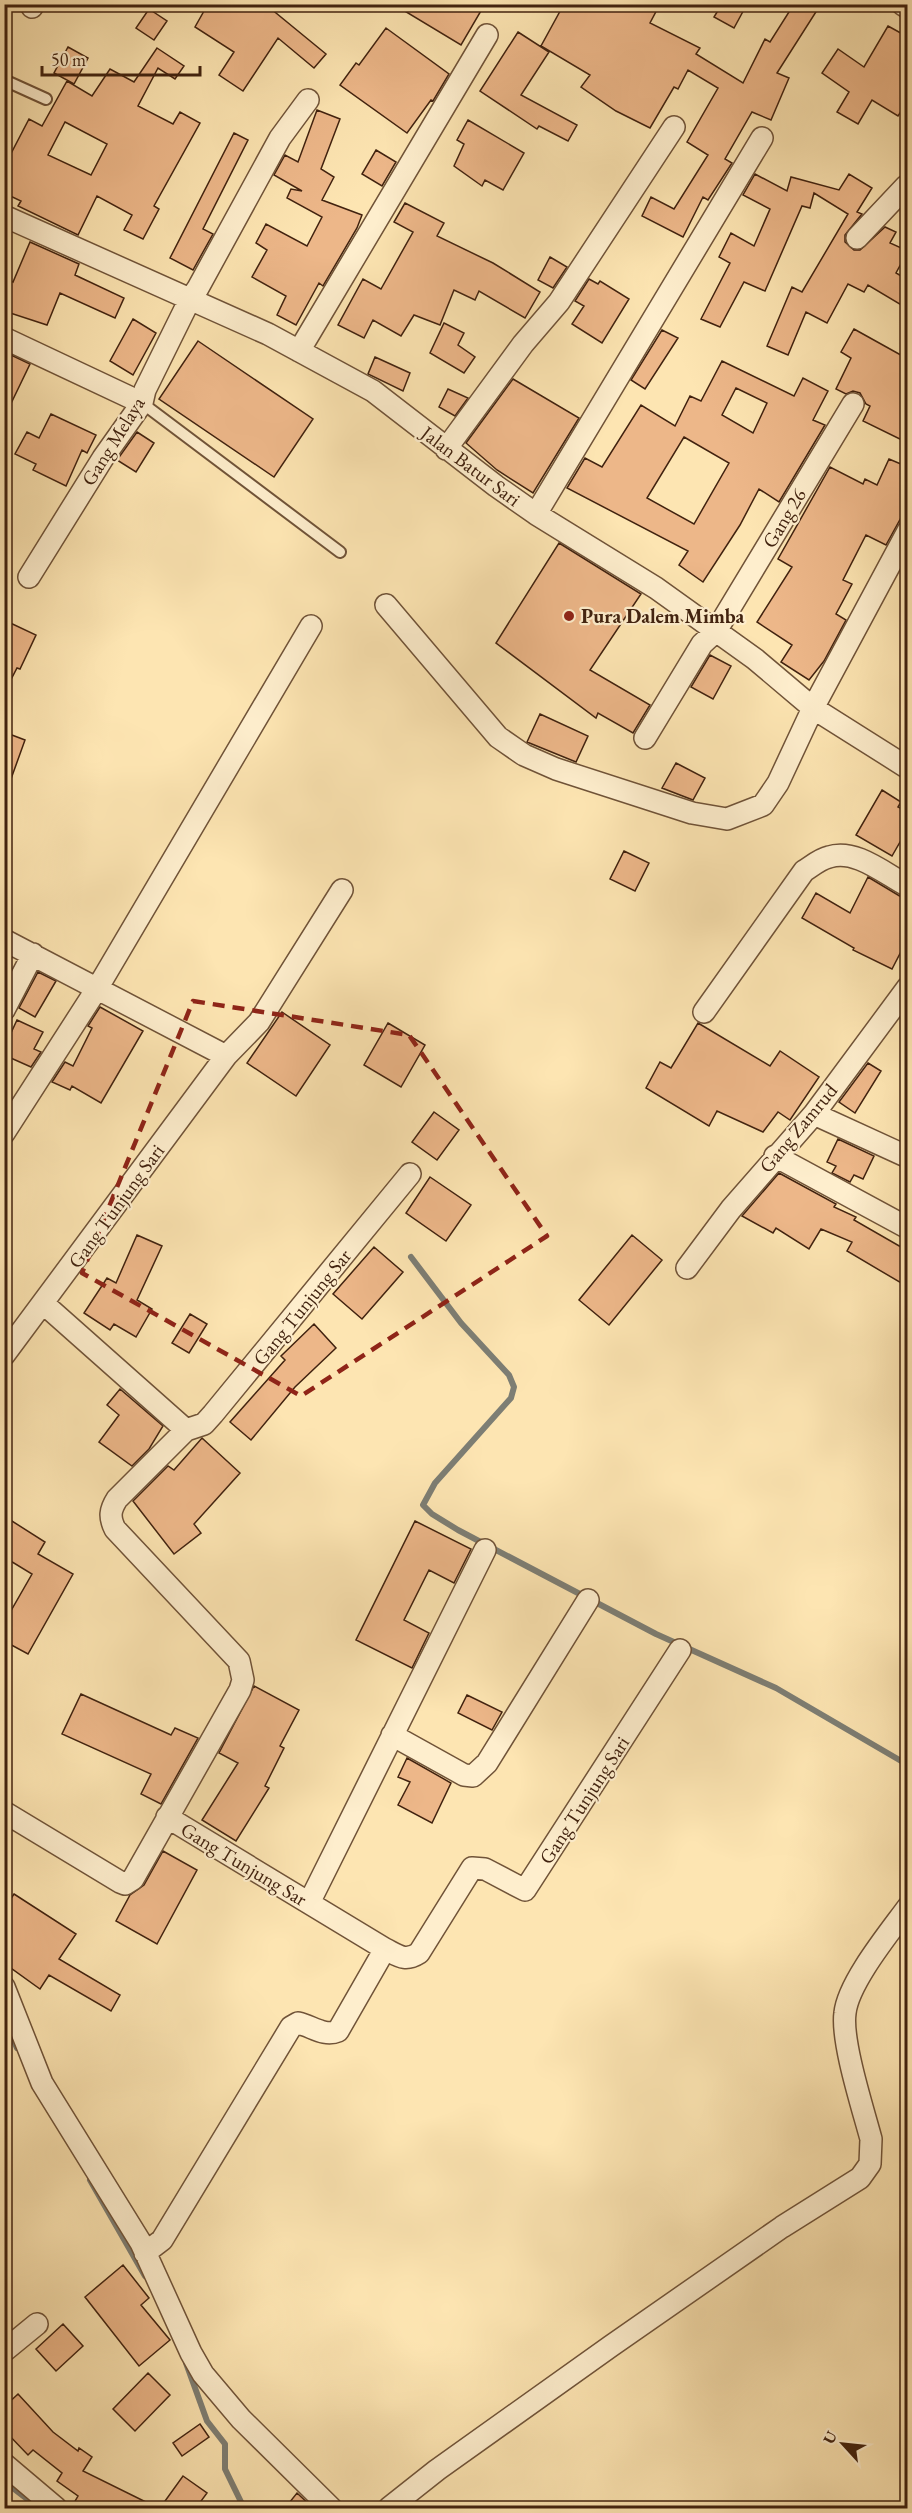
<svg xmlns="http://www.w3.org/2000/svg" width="912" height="2513" viewBox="0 0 912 2513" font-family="'EB Garamond',serif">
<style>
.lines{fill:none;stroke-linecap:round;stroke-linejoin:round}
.stream{stroke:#7d7e74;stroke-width:6}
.building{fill:#edb789;stroke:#41220f;stroke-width:1.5;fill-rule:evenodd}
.service-casing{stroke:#705338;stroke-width:14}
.minor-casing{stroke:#705338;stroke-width:24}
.service{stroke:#feeecd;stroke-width:10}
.minor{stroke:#feeecd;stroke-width:21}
.marked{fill:none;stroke:#8f2418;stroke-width:4.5;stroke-dasharray:12 8;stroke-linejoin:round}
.poi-dot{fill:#8f2418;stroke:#feeecd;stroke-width:2}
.labels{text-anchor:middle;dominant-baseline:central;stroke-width:4.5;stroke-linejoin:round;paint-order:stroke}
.street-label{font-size:20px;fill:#41220f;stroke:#feeecd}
.poi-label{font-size:20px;font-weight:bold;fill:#41220f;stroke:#feeecd;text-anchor:start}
</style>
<rect width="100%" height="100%" fill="#fde5b2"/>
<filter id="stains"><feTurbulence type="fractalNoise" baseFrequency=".00333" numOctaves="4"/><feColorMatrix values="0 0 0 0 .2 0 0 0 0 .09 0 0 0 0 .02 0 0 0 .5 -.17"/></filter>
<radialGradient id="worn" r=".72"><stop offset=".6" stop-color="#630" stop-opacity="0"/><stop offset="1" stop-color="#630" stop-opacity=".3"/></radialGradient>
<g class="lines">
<path class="stream" d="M411,1257l50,66 48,52 5,12 -3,11 -76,85 -12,22 9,9 26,16 198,104 120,54 132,77
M4,2018l13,30
M90,2180l55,96
M186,2363l21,58 18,23v25l19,39
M4,2481l35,27"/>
</g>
<path class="building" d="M208,4h57l61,50 -12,14 -36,-30 -35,53 -24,-16 15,-23 -39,-25z
M393,4h92l-24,41z
M564,4h96l-10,19 50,25 -4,6 47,29 22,-44 5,3 24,-38h27l-44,69 12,5 -18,42 -19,-8 -27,47 7,4 -24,37 -5,-3 -20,40 -41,-21 9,-19 23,12 34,-54 -21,-13 31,-54 -30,-18 -10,19 -4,-2 -24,41 -34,-17 -35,-24 9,-12 -49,-29z
M722,4h25l-13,24 -20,-11z
M149,9l18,12 -13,19 -18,-12z
M888,26l20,11v27l-6,9 6,4v24l-10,15 -26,-16 -14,24 -21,-12 12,-20 -27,-19 16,-24 26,18z
M386,28l63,46 -16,27 -2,-1 -24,33 -67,-48 16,-22 3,2z
M518,32l31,20 -28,43 56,30 -9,16 -29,-15 -2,3 -57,-38z
M68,47l20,11 -14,26 -20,-11z
M157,48l27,18 -9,13 -17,-11 -20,38 35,18 7,-12 20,11 -46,83 5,3 -16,30 -19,-9 8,-15 -35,-19 -19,39 -60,-29 3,-5 -17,-8v-26l25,-48 13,7 25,-45 25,15 18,-27 24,13zM65,122l42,22 -16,31 -43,-20z
M317,110l23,9 -19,50 13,8 -12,23 40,15 -5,13 -34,58 -4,-3 -23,42 -19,-10 9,-19 -34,-19 15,-27 -11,-7 10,-19 41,22 15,-29 -35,-19 4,-9 11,2 -28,-16 11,-20 13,7z
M468,120l56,33 -21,37 -18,-10 -3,6 -28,-20 10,-22 -7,-4z
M234,133l14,7 -45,89 10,5 -20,36 -23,-12z
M376,150l20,12 -14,24 -20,-12z
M755,174l32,17 4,-14 48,13 10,-16 23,14 -15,24 5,2 -17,21v7l9,8h6l25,-23 11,5 -6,11 18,8 -12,22 12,7v29l-40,-24 -4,7 -16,-8 -21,39 -21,-11 -18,43 -21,-9 25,-59 10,5 46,-78 -34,-21 -4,15 -8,-2 -37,85 -21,-9 -24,45 -19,-8 29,-56 -11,-6 12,-24 23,13 16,-37 -27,-14z
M405,203l39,20 -7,13 56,27 47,29 -15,26 -46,-27 -4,9 -21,-10 -14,35 -26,-10 -13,21 -28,-16 -9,18 -26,-13 25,-46 18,10 32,-57 -19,-10z
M30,242l49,22 -4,11 49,23 -9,20 -55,-25 -13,32 -43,-14v-18l6,-13 3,2z
M550,257l17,10 -14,21 -15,-8z
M589,279l9,5 2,-3 29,18 -27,44 -30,-19 12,-18 -9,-5z
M133,319l23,14 -23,42 -23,-14z
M444,323l20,10 -6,12 17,12 -11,16 -34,-20z
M854,329l54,30v84l-45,-22 7,-15 -4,-2 -6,-11 -7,-2 -7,3 -10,-5 15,-31 -10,-6z
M662,330l16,8 -33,51 -14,-9z
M198,341l115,78 -39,58 -115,-78z
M9,354l21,10 -26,54v-55z
M375,357l35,16 -7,18 -35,-17z
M722,361l72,35 9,-18 25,13 -15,29 12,5 -46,77 -20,-13 -19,36 -37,57 -24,-17 9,-14 -121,-63 18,-30 17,9 39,-62 34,21 15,-30 11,5zM736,388l31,15 -14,30 -31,-18zM684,437l45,26 -35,61 -47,-26z
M513,379l66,39 -46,75 -36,-23 -31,-27z
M448,389l20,9 -13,18 -16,-9z
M51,414l45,21 -9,18 -5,-3 -16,36 -33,-16 3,-6 -21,-10 12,-22 12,6z
M137,432l17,11 -18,29 -19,-12z
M889,459l19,8v38l-22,40 -20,-10 -23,45 9,4 -16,30 10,6 -22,41 -15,19 -28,-18 11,-17 -35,-23 35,-55 -14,-8 52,-92 33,17 2,-5 12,6z
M559,543l82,51 -51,76 60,35 -17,28 -35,-20 -2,5 -100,-75z
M4,620l32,15 -16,34 -3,-1 -13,25z
M710,655l21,11 -18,33 -22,-12z
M540,714l48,22 -12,26 -49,-20z
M4,732l21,8 -18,50h-3z
M676,763l29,15 -12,22 -31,-12z
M882,790l19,12 -3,5 10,5v16l-16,28 -36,-21z
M624,851l25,12 -14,28 -25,-12z
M868,877l40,24v37l-16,31 -39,-19 1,-2 -52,-30 14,-25 34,20z
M38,972l18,9 -21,36 -16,-9z
M100,1007l43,24 -42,72 -29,-17 -2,4 -18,-8 13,-20 8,4 19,-38 -4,-2z
M282,1012l48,33 -34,51 -49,-33z
M17,1020l26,12 -9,17 7,3 -10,15 -27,-12v-7z
M388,1023l37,22 -24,42 -37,-22z
M698,1023l72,43 10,-15 39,26 -29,43 -12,-8 -15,20 -46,-21 -8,15 -63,-38 14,-26 11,6z
M868,1063l13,8 -26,42 -16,-11z
M434,1112l25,18 -22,30 -25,-18z
M838,1139l36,17 -11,23 -9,-4 -4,7 -18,-9 4,-7 -9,-4z
M779,1173l57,31 -2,3 22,10 -2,3 54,31v36l-61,-36 5,-9 -31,-13 -12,20 -33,-21 -3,5 -31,-17z
M430,1177l41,28 -25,36 -40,-28z
M137,1235l25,11 -25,54 15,9 -16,28 -22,-13 -4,6 -26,-17 23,-35 9,5z
M632,1235l30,25 -53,65 -30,-25z
M374,1247l29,25 -41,47 -29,-25z
M190,1314l17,10 -18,29 -17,-10z
M314,1324l22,24 -41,39 -44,53 -21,-18 55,-62 -4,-4z
M120,1389l43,37 -14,23 -17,17 -33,-24 20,-27 -12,-10z
M202,1438l38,35 -46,51 7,9 -27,21 -41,-53 35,-35 6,4z
M4,1516l41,26 -7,12 35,20 -45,80 -24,-13v-18l28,-49 -28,-17z
M415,1521l56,28 -17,34 -25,-13 -25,50 25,13 -17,35 -56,-28z
M254,1686l45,24 -19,36 4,2 -19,38 4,2 -33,53 -34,-21 36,-57 -19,-10z
M81,1694l90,41 4,-7 23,10 -37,66 -20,-10 10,-20 -89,-40z
M467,1695l35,17 -10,18 -34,-17z
M407,1758l44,25 -19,40 -34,-18 12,-23 -12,-5z
M163,1851l34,19 -40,74 -41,-23 14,-26 14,-10z
M14,1894l62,40 -17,25 61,36 -9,16 -62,-36 -9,14 -36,-26v-54z
M123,2265l26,33 -8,7 29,35 -31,26 -54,-69z
M63,2324l20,22 -27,25 -20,-22z
M148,2373l22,22 -35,36 -22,-22z
M18,2394l35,38 25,19 1,-3 13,9 -9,14 75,37h-72l-12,-5 4,-7 -21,-15 5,-8 -29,-23 -5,5 -24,-25v-23z
M200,2424l9,13 -27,19 -9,-13z
M183,2476l24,17 -11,15h-36z
M297,2493l16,15h-28z"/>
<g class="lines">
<g class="service-casing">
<path id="service" d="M4,80l42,19
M142,403l198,149"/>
</g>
<g class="minor-casing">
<path id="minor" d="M902,4l6,4
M32,7l1,-3
M4,216l264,118 105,57 123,95 40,28 120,74 99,71 58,49 95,60
M857,238l49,-52
M4,338l138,65
M299,351l188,-316
M446,449l77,-105 36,-42 115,-175
M536,514l226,-376
M29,577l74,-119 39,-55 3,-13 44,-89 9,-13 82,-150 28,-38
M386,605l112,132 26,18 32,14 136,44 35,6 36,-14 15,-22 35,-75 95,-177
M645,738l57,-94 14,-13 137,-227
M4,940l222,116
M4,1010l29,-56
M704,1012l100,-141c8,-5 16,-12 25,-14 26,-9 56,17 79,29
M814,1114l94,43
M4,1133l94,-146 213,-361
M775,1156l133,72
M687,1268l44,-59 83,-95 94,-127
M44,1304l142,126
M4,1355l222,-299 33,-34 83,-132
M392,1735l72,40 9,1 14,-13 101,-163
M4,1812l116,70 5,2 8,-5 107,-189 3,-10 -4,-19 -124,-132c-6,-12 -5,-19 2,-30l69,-69 18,-6 9,-10 197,-240
M167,1817l218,132c14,7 20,13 34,4l53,-85 13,1 40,21 155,-240
M309,1903l176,-353
M4,1987l38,96 99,160 50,110 12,21 38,45 90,89
M145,2253l17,-13 129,-213 7,-4c14,3 26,14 40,8l47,-82
M4,2351l33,-27
M4,2464l52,44
M389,2508l48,-38 174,-124 171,-119 78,-49 10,-14 1,-25c-8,-30 -30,-98 -26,-126 3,-30 44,-80 63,-106"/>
</g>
<use href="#service" class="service"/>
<use href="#minor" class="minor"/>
</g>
<path class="marked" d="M193,1001l216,34 138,201 -246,160 -219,-123z"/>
<circle class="poi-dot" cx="569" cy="616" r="6"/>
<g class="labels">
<g class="street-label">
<text transform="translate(113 441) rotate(-58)">Gang Melaya</text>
<text transform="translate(471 466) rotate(37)">Jalan Batur Sari</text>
<text transform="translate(784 518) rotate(-59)">Gang 26</text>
<text transform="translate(798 1128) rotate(-50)">Gang Zamrud</text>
<text transform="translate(116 1206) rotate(-54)">Gang Tunjung Sari</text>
<text transform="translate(302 1307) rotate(-51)">Gang Tunjung Sar</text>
<text transform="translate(584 1800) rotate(-57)">Gang Tunjung Sari</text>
<text transform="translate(244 1864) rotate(31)">Gang Tunjung Sar</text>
</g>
<g class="poi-label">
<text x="581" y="616">Pura Dalem Mimba</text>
</g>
</g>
<rect width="912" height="2513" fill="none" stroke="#fde5b2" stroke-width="24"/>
<rect x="6" y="6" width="900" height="2501" fill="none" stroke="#41220f" stroke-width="3"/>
<rect x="12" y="12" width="888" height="2489" fill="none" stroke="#41220f" stroke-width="1.5"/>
<g transform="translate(843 2444) rotate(297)" stroke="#feeecd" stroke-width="4.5" paint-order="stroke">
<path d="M0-4.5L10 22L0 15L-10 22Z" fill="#41220f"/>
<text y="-9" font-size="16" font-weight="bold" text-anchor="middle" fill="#41220f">U</text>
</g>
<path d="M42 66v9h158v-9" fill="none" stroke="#41220f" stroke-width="3"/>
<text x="51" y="66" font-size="18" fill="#41220f" stroke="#feeecd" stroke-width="4.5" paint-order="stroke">50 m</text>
<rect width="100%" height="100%" filter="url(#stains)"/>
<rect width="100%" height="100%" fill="url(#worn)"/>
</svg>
